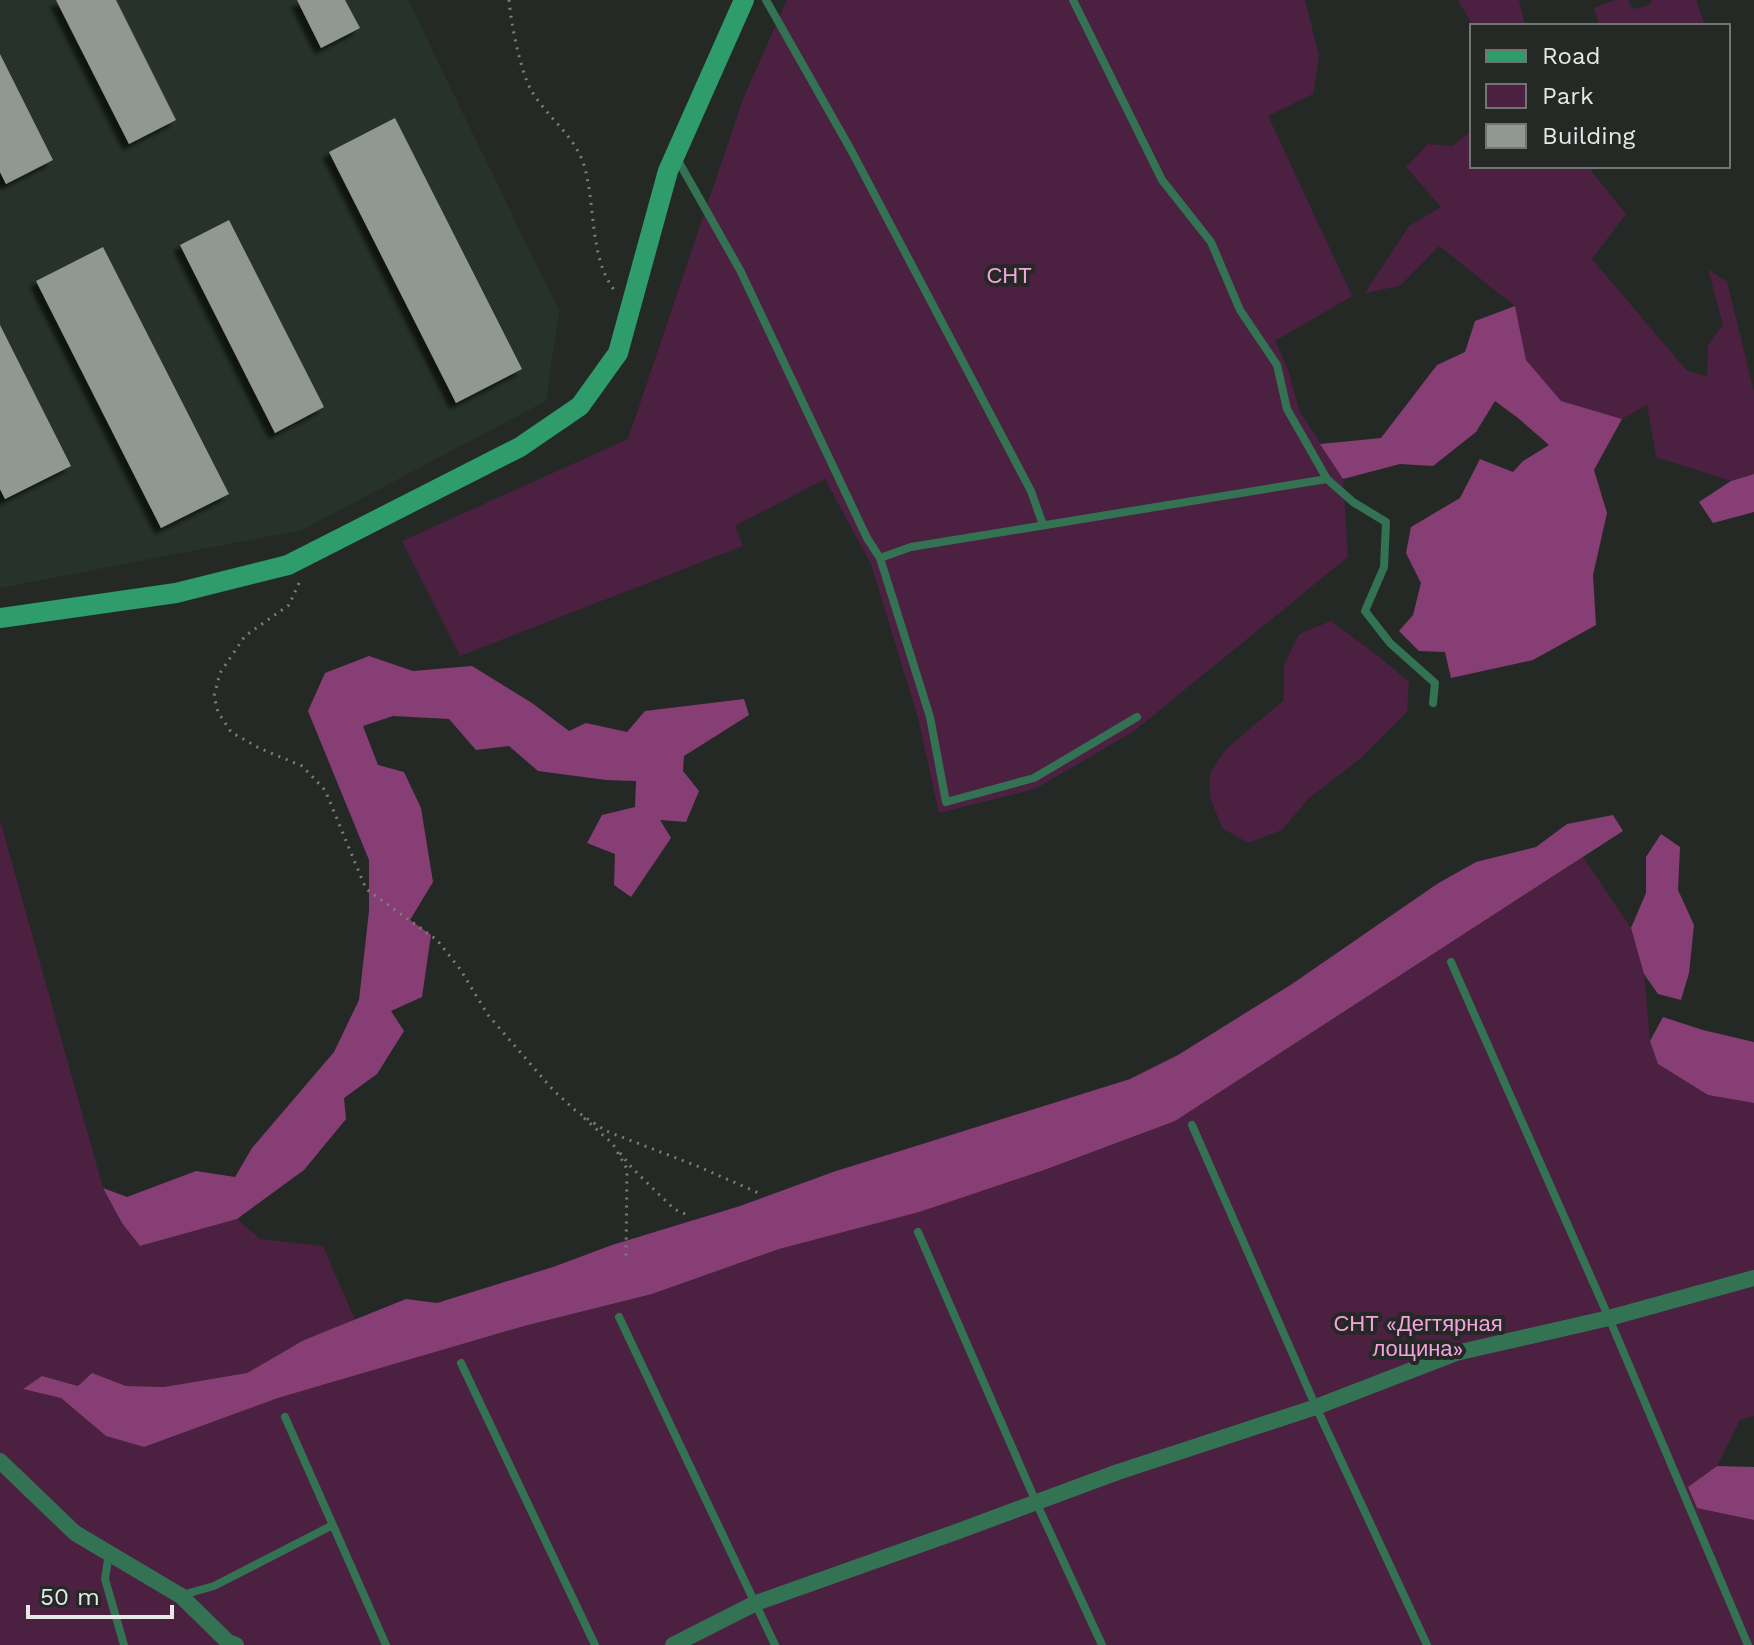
<svg xmlns="http://www.w3.org/2000/svg" width="1754" height="1645" viewBox="0 0 1754 1645" font-family="'Work Sans',sans-serif">
<style>
.built{fill:#26322b}
.green{fill:#4b2040}
.forest{fill:#873e74}
.building{fill:#919894;filter:url(#shadow)}
.lines{fill:none;stroke-linecap:round;stroke-linejoin:round}
.path{stroke:#7b7f7c;stroke-width:3;stroke-dasharray:2 6;stroke-linecap:butt}
.lane{stroke:#347254;stroke-width:8}
.street{stroke:#347254;stroke-width:16}
.secondary{stroke:#2e9c6b;stroke-width:20}
.labels{text-anchor:middle;dominant-baseline:central;stroke-width:8;stroke-linejoin:round;paint-order:stroke}
.park-label{font-size:22px;fill:#f5a3dd;stroke:#242926}
</style>
<defs>
<filter id="shadow"><feDropShadow dx="-6" dy="6" stdDeviation="2" flood-color="#0009"/></filter>
</defs>
<rect width="100%" height="100%" fill="#242926"/>
<path class="built" d="M0,0h408l151,311 -13,90 -244,129 -302,58z"/>
<path class="green" d="M787,0h518l14,56 -6,38 -45,22 84,180 -77,45 13,28 11,41 44,69 5,78 -214,174 -99,58 -96,24 -21,-95 -47,-154 -46,-85 -90,47 8,20 -283,110 -58,-115 226,-102 115,-340z
M1458,0h61l6,26h-52z
M1615,0h13l5,9 16,-4 3,-5h44l9,26h-105l-6,-18z
M1472,130v36h120v6l34,42 -34,45 95,112 20,5 1,-31 15,-20 -15,-56 19,13 27,110v82l-23,7 -75,-24 -9,-52 -25,14 -61,-18 -35,-41 -11,-54 -76,-60 -39,40 -35,7 44,-67 32,-19 -35,-40 22,-23 25,2z
M1331,621l47,35 31,26 -2,30 -46,46 -53,41 -26,31 -34,13 -26,-15 -12,-31v-24l16,-24 58,-49v-35l15,-31z
M0,820l103,368 19,35 19,23 96,-27 23,20 63,7 32,74 -51,20 -57,33 -83,14 -38,-1 -34,-12 -14,12 -36,-10 -18,13 37,9 45,38 38,11 134,-49 246,-72 128,-32 127,-45 396,-128 408,-264 48,71 13,46 6,67 8,23 50,31 46,8v313l-14,4 -23,46 -29,22 47,27 19,5v125h-1754z"/>
<path class="forest" d="M1515,306l11,54 35,41 61,18 -28,51 13,43 -14,62 3,50 -63,35 -82,18 -6,-26 -26,-1 -20,-20 14,-16 8,-32 -15,-30 5,-26 49,-29 20,-39 33,13 10,-11 26,-16 -31,-27 -23,-17 -19,31 -43,34 -33,-2 -57,15 -23,-35 61,-6 56,-73 28,-13 10,-31z
M1754,474v38l-41,11 -14,-21 32,-21z
M369,656l44,15 59,-5 60,37 37,28 17,-8 41,9 18,-21 99,-12 5,16 -65,41 -1,15 16,20 -13,31 -26,-2 11,18 -40,59 -17,-12 1,-31 -28,-11 15,-28 33,-8 1,-26 -30,-1 -68,-9 -29,-25 -33,4 -27,-31 -56,-3 -30,10 15,39 26,7 17,36 12,74 -23,38 21,15 -9,62 -31,14 13,20 -27,43 -33,24 2,21 -42,51 -67,49 -97,27 -18,-23 -19,-35 24,9 69,-26 39,6 17,-29 82,-96 25,-52 10,-89v-51l-61,-149 17,-38z
M1613,815l10,16 -448,290 -131,49 -125,42 -140,37 -127,45 -128,32 -246,72 -134,49 -38,-11 -45,-38 -38,-9 19,-13 36,10 14,-13 34,13 38,1 83,-14 57,-33 102,-41 31,4 116,-36 59,-22 128,-39 93,-34 297,-93 48,-24 114,-71 145,-100 39,-22 60,-15 31,-23z
M1661,834l19,13 -2,43 16,35 -5,48 -8,27 -23,-6 -14,-20 -13,-46 15,-35v-36z
M1663,1017l40,13 51,12v61l-46,-8 -50,-31 -8,-23z
M1717,1466l37,1v53l-57,-12 -9,-21z"/>
<path class="building" d="M56,0h60l60,120 -47,24z
M297,0h48l15,28 -39,20z
M0,54l53,106 -47,24 -6,-12z
M395,118l127,251 -66,34 -127,-251z
M229,220l95,187 -49,26 -95,-188z
M103,247l126,247 -68,34 -125,-247z
M0,325l71,141 -66,33 -5,-10z"/>
<g class="lines">
<path class="path" d="M509,0c2,23 11,70 22,90 15,26 44,46 53,75 12,41 5,91 30,125
M299,583l-10,22 -44,31 -25,37 -6,23 4,16 13,20 28,16 43,18 23,24 41,99 71,51 23,29 28,46 65,75 23,21 30,20 91,35 64,28
M584,1118l29,26 14,25 -1,89
M620,1153l12,15 42,41 16,7"/>
<path class="lane" d="M766,0l85,150 180,341 12,34
M676,157l64,113 127,268 13,20 50,159 16,85 88,-24 103,-61
M1327,479l26,23 33,20 -2,45 -19,44 25,32 45,40 -2,20
M880,558l31,-11 416,-68 -40,-70 -10,-44 -37,-55 -29,-68 -49,-62 -89,-180
M1451,962l158,356 139,327
M1192,1125l124,282 111,238
M918,1232l118,270 66,143
M619,1317l156,328
M461,1363l134,282
M285,1417l101,228
M109,1553l-4,26 19,66
M182,1595l32,-9 119,-61"/>
<path class="street" d="M0,1461l75,72 106,63 47,46 8,3
M673,1645l83,-42 200,-71 162,-60 198,-65 140,-54 153,-35 145,-40"/>
<path class="secondary" d="M0,618l176,-25 112,-28 232,-118 60,-41 38,-53 50,-182 76,-171"/>
</g>
<g class="labels">
<g class="park-label">
<text x="1009" y="275">СНТ</text>
<text x="1418" y="1323">СНТ «Дегтярная<tspan x="1418" dy="25">лощина»</tspan></text>
</g>
</g>
<rect x="1470" y="24" width="260" height="144" fill="#242926" stroke="#717673" stroke-width="2"/>
<rect x="1486" y="50" width="40" height="12" fill="#2e9c6b" stroke="#717673" stroke-width="2"/>
<text x="1542" y="64" font-size="24" fill="#e5e9e6">Road</text>
<rect x="1486" y="84" width="40" height="24" fill="#4b2040" stroke="#717673" stroke-width="2"/>
<text x="1542" y="104" font-size="24" fill="#e5e9e6">Park</text>
<rect x="1486" y="124" width="40" height="24" fill="#919894" stroke="#717673" stroke-width="2"/>
<text x="1542" y="144" font-size="24" fill="#e5e9e6">Building</text>
<path d="M28 1605v12h144v-12" fill="none" stroke="#e5e9e6" stroke-width="4"/>
<text x="40" y="1605" font-size="24" fill="#e5e9e6" stroke="#242926" stroke-width="6" paint-order="stroke">50 m</text>
</svg>
